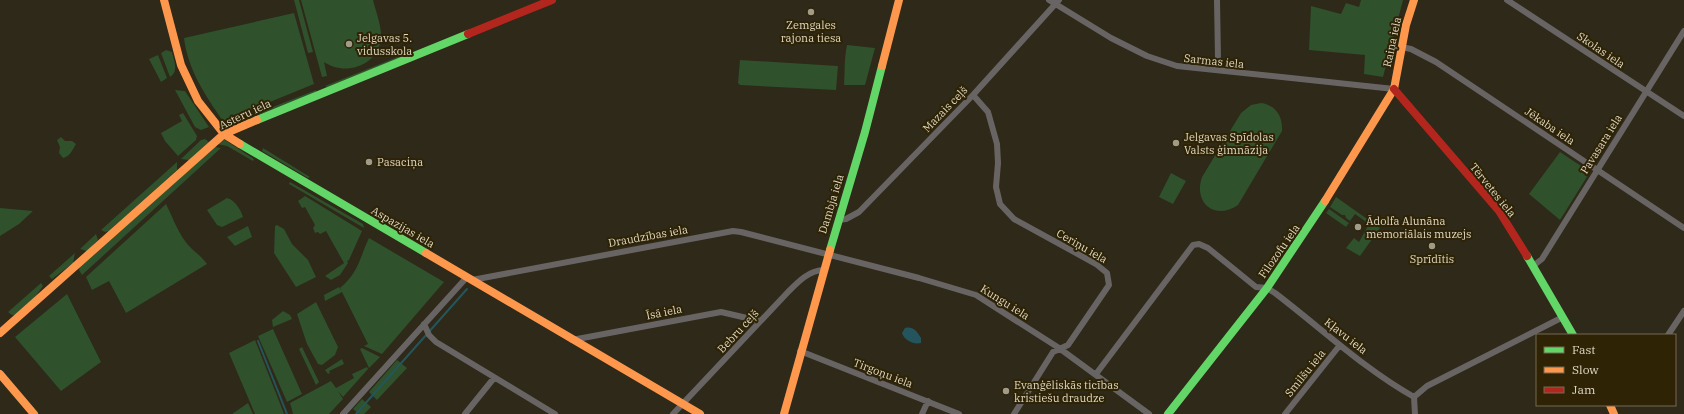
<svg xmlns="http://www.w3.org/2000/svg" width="1684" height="414" viewBox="0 0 1684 414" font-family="'IBM Plex Serif',serif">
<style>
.green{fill:#2f512c}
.water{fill:#24555d}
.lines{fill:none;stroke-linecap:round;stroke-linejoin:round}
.stream{stroke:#24555d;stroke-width:2}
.street{stroke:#686463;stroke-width:6}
.fast{stroke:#63d668;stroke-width:8}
.slow{stroke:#ff974d;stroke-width:8}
.jam{stroke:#b3261e;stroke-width:8}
.poi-dot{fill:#a19b8a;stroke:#2e2304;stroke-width:1.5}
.labels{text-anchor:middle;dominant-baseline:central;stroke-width:4;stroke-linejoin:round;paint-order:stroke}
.poi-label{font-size:11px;fill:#dfd8c7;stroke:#2e2304;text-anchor:start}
.street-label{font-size:11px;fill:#dfd8c7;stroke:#2e2304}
</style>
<rect width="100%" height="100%" fill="#2e2918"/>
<path class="green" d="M294,0h5l14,52 -5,1z
M301,0h72c3,12 9,27 8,39 -4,28 -37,37 -57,23l3,14 -5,1z
M1361,0h42l-20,77 -19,-3 1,-19 -56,-5 2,-44 30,8 5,-11 13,4z
M294,13l20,71 -91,37c-18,-26 -35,-51 -39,-83z
M847,45l28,3 -10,37h-21c1,-14 0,-26 3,-40z
M166,50l6,2c2,9 7,19 -2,25l-9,-24z
M410,52v2l-83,33 -2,-1z
M158,55l9,23 -6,4 -12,-23z
M740,60l98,6 -2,24 -96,-5 -2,-2z
M175,90l10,1 24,36 -8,3 -6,-3z
M316,90v2l-56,22v-2z
M1261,103c15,2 22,14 21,28l-44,74c-23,16 -45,-2 -36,-28l39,-64 10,-8z
M183,113l14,23 -1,4 -18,16 -13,-15 -4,-8 21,-12 -3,-6z
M61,137l4,4h7l4,3c-3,5 -6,13 -13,14l-4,-5 1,-6 -3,-7z
M205,139l4,3 -20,18 -8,-1 20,-19z
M222,140h3l29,19 -1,2 -26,-15 -10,-2z
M215,147l6,1 -139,127 -3,-5 1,-5z
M263,148l47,29 -2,1 -46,-27z
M1560,152l30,20 -30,48 -31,-26z
M177,162v8l-68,61 -4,1 -4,-2z
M1171,173l15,8 -13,23 -14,-7z
M290,182l73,42 1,4 -75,-44z
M305,196l57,35 -13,29 -5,3 -18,-32 -6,3 -2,-2 -3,1 -2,-5 2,-3 -10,-18 -3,1 -4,-7z
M1336,197l44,31 -20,28 -14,-8 8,-10 5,4 10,-18 -14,-10 -5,7 -4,-3 -1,-3h-3l-12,-8z
M227,198c8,2 14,12 16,19l-21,10 -5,-2 -10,-15z
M166,204c6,12 11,26 19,37 6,9 16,14 22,23l-81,49 -17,-32 -17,9 -6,-13z
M0,208l33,3 -14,13 -19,12z
M1329,209l20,14 -3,4 -20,-14z
M277,225l7,4 8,15 16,16 8,17 -20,10 -22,-34 1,-27z
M248,226l4,11 -17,9 -8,-9z
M96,234l2,6 -11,11 -7,-2z
M369,238l75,44 -62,72 -18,-8 4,-2 -28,-56c19,-16 19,-29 29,-50z
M75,253l-2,10 -21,16 -3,-3z
M347,261l1,2 -8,12 -9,5 -6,-4z
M41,283l2,3 -11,15 -17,14h-3l-4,-3z
M339,287l3,5 -17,9 -1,-6z
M67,294l34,68 -40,29 -46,-54z
M316,302l22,45 -3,8 -13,10 -4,-1 -11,-20 -10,-30z
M283,311l7,4 2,4 -19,8 -1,-7z
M273,329l29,65 -15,8 -29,-66z
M255,340l26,66 3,8h-29l-26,-61z
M302,347l17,35 -3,3 -17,-36z
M362,348l18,9 -11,11 -9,-19z
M342,359l2,5 -15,7 1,2 -2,1 -3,-4z
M397,360l10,8 -30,32 -8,-8z
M367,367l1,2 -25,28 -5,-6 5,8 -14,15h-36l-3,-11 41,-22 5,7 18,-10 -2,-4z
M362,399l9,8 -7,7h-5l-6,-5z
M248,403l5,11h-21z"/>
<path class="water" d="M905,328c9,-2 12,4 16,10v5c-7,2 -17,-3 -19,-10z"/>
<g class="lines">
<path class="stream" d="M258,341l29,73
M356,414l111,-125"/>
<path class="street" d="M1049,0l62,38 36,18 30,10 217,23
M1217,0l1,59
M1507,0l177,116
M1401,47l10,2 25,13 248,166
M973,95l15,17 9,32 1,19 -2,24 4,17 14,15 82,45 11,9 2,12 -41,60 -15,7 -39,62
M838,220l8,-1 13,-7 114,-117 86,-95
M1533,266l9,-7 142,-228
M472,280l261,-49 8,1 178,46 57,17 83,53 90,66
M424,324l5,11 7,7 119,72
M1668,335l16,-24
M572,340l149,-28 39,9
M800,351l159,63
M1096,374l97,-129 6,-1 9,4 48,39 11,1 8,5c46,35 89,76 139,104
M343,414l124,-137
M465,414l29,-36
M673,414l115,-122c10,-10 20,-21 35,-22
M922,414l6,-13
M1285,414l55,-69
M1415,414l-1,-17 13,-11 136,-69"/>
<path class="fast" d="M257,120l211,-86
M240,144l186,109
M830,250l35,-118 17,-66
M1527,256l46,79
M1168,414l99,-126 58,-87"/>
<path class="slow" d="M164,0l17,65 17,36 26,33 16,10
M882,66l17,-66
M1325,201l69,-112 12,-64 8,-25
M426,253l274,161
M0,333l224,-199 33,-14
M0,374l34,40
M1610,405l4,9
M784,414l46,-164"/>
<path class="jam" d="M468,34l84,-34
M1394,89l105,122 28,45"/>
</g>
<g class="poi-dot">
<circle cx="811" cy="12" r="4"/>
<circle cx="349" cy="44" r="4"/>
<circle cx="1176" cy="143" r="4"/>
<circle cx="369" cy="162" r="4"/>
<circle cx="1358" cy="227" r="4"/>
<circle cx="1432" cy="246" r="4"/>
<circle cx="1006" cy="391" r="4"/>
</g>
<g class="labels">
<g class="poi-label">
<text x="811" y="25" text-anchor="middle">Zemgales<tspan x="811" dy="13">rajona tiesa</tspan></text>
<text x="357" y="38">Jelgavas 5.<tspan x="357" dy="13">vidusskola</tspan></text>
<text x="1184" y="137">Jelgavas Spīdolas<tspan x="1184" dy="13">Valsts ģimnāzija</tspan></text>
<text x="377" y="162">Pasaciņa</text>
<text x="1366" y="221">Ādolfa Alunāna<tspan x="1366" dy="13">memoriālais muzejs</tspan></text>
<text x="1432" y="259" text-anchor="middle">Sprīdītis</text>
<text x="1014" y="385">Evanģēliskās ticības<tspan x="1014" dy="13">kristiešu draudze</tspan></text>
</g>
<g class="street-label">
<text transform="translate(1392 42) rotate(-78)">Raiņa iela</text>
<text transform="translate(1601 50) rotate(34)">Skolas iela</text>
<text transform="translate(1214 61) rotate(6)">Sarmas iela</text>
<text transform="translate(945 109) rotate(-46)">Mazais ceļš</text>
<text transform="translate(245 114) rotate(-25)">Asteru iela</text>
<text transform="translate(1550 126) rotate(34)">Jēkaba iela</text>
<text transform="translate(1601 144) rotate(-58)">Pavasara iela</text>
<text transform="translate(1493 190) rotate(51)">Tērvetes iela</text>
<text transform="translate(831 204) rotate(-73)">Dambja iela</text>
<text transform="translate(403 227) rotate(30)">Aspazijas iela</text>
<text transform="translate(648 236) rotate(-10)">Draudzības iela</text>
<text transform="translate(1082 246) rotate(30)">Ceriņu iela</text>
<text transform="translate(1279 251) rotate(-55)">Filozofu iela</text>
<text transform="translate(1005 302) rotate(32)">Kungu iela</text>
<text transform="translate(664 312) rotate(-11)">Īsā iela</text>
<text transform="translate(738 331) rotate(-47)">Bebru ceļš</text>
<text transform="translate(1346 336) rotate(38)">Kļavu iela</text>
<text transform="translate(883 373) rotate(21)">Tirgoņu iela</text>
<text transform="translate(1305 373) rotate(-51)">Smilšu iela</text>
</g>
</g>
<rect x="1536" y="334" width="140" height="72" fill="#2e2304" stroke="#756b52"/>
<rect x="1544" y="347" width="20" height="6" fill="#63d668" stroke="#756b52"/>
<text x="1572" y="354" font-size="12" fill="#dfd8c7">Fast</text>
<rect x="1544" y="367" width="20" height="6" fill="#ff974d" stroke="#756b52"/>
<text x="1572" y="374" font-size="12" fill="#dfd8c7">Slow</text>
<rect x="1544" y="387" width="20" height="6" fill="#b3261e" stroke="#756b52"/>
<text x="1572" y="394" font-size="12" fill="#dfd8c7">Jam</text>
</svg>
